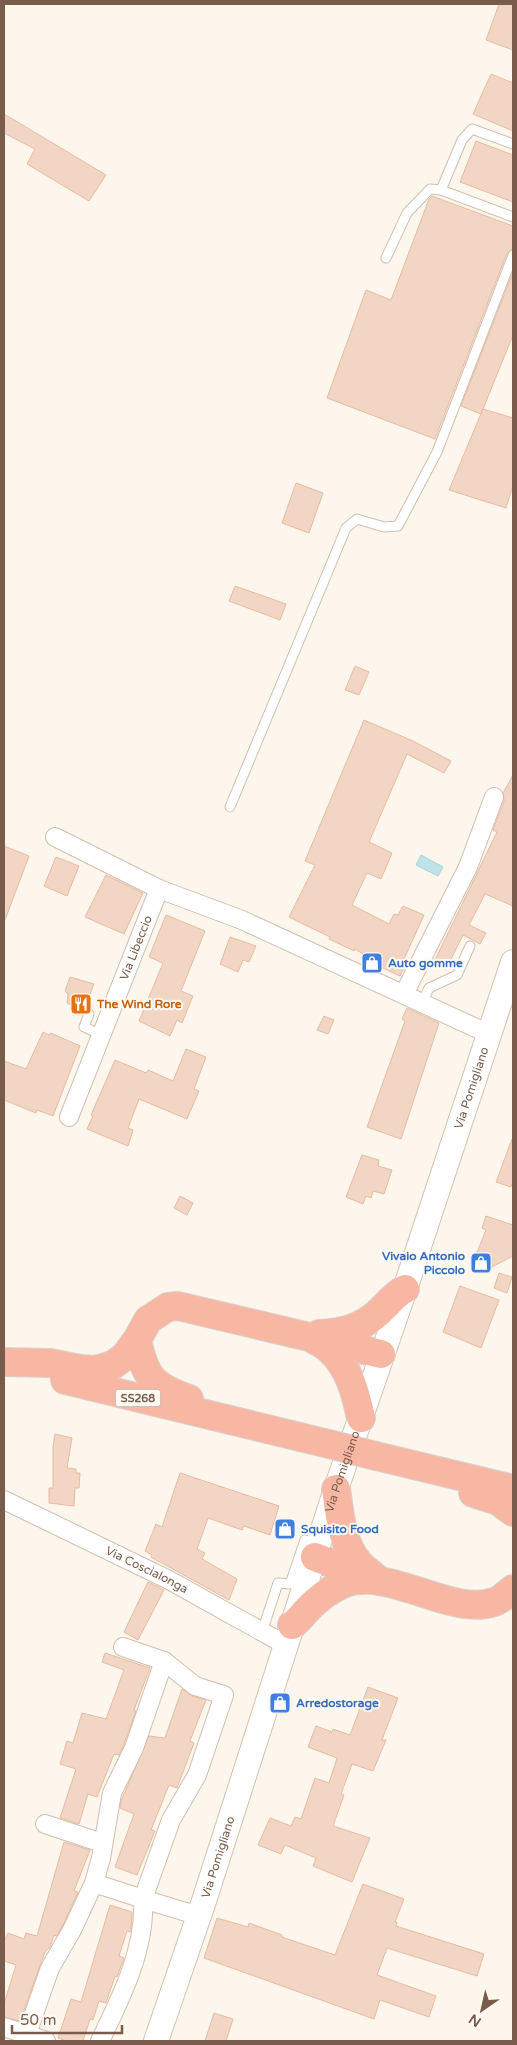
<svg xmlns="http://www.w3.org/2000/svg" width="517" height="2045" viewBox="0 0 517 2045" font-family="'Varela Round',sans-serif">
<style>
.water{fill:#bfe3e8;stroke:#a5d3da}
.building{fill:#f3d5c3;stroke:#e6bba3}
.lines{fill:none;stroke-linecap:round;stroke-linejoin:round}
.lane-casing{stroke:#d1beb0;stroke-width:11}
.street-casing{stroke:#d1beb0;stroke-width:20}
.secondary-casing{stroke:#d6c0b0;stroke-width:26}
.highway-casing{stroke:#dad1cd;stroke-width:30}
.lane{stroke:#fff;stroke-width:9}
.street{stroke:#fff;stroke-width:18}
.secondary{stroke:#fff;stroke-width:24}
.highway{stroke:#f7b7a3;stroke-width:28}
.highway-bridge-casing{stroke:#dad1cd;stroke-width:30;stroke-linecap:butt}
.highway-bridge{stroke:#f7b7a3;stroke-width:28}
.labels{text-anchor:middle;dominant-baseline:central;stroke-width:4;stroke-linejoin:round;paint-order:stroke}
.shield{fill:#fffaf3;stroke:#a28b7f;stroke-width:1}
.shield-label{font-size:11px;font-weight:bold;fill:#7a5c4d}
.street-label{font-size:12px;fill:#7a5c4d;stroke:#fffaf3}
.shop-label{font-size:12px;font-weight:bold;fill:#366cbe;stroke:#fffaf3;text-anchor:start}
.food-label{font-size:12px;font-weight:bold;fill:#c56008;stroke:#fffaf3;text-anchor:start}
</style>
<rect width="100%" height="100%" fill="#fdf6ec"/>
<path class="water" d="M421,855l22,12 -5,9 -22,-11z"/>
<path class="building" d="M499,4h14v46l-27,-10z
M491,74l22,9v48l-40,-17z
M4,114l102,61 -17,26 -62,-37 8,-15 -31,-16z
M476,141l37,14v47l-53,-20z
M432,196l81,30v23l-6,4 -72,186 -108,-41 39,-108 25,10 38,-101z
M513,272v63l-32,79 -20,-8z
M483,409l30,9v67l-7,23 -57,-18z
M296,483l27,10 -14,40 -27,-10z
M235,586l51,18 -6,16 -51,-19z
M355,666l14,6 -10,23 -14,-5z
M364,720l49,21 38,20 -7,12 -37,-19 -38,88 23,11 -11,26 -14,-6 -15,32 37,19 5,-10 4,1 5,-9 21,9 -20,44 4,1 -8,16 -19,-9 1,-2 -4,-7 -6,1 -17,-10 -1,2 -25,-12 1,-2 -41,-20 26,-52 -10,-4z
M513,775v131l-28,-12 -16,31 17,8 -6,11 -17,-9 -17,34 -13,-5 64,-132 -4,-2 11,-29 -1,-8z
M4,846l25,10 -24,64h-1z
M56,857l23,9 -12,30 -23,-10z
M106,875l37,18 -19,41 -39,-17z
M166,915l39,16 -24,60 12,5 -11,27 -5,-3 -7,16 -31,-15 24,-58 -14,-6z
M230,937l26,9 -7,16 -6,-2 -5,12 -18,-8z
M70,977l24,7 -11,27 -16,-8 1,-9 -3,-3z
M407,1008l32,15 -38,116 -34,-12 38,-106 -3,-2z
M324,1016l10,4 -6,14 -11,-4z
M43,1032l6,3 2,-2 29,13 -27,70 -16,-6 -1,3 -32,-13v-39l22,8z
M186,1049l20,8 -12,32 5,2 -12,28 -48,-20 -11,29 5,2 -5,16 -41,-17 6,-13 -2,-1 24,-55 31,13 2,-3 25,11z
M512,1139l1,42 -2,6 -15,-5z
M362,1155l17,5 -1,6 14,4 -8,24 -11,-3 -2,7 -5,-2 -3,8 -17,-7z
M180,1196l13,7 -6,12 -13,-7z
M486,1216l27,9v31l-23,12 -19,-1 15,-37 -4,-2z
M499,1273l13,4 -5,16 -13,-5z
M460,1286l39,14 -18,48 -38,-16z
M55,1434l17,4 -5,30 9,1v4h4l-1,15h-4l-1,18 -25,-3v-15h4v-41z
M180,1473l99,33 -9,29 -26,-9 -2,4 -34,-12 -11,31 8,4 -3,6 35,20 -8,21 -78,-43 1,-2 -7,-4 11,-27 6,3z
M148,1582l16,8 -26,50 -14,-8z
M105,1653l45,15 -16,42 2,1 -12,33 -5,11 -5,-1 -17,43 -9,-3 -9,30 -19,-6 16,-49 -16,-5 7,-23 6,2 9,-30 24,6 18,-49 -22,-8z
M368,1687l30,11 -16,42h4l-13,31 -21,-7 -11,30 3,1 -11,31 37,12 -18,44 -39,-16 3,-8 -31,-13 -4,9 -23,-9 12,-27 21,8 4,-9 6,2 14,-41 14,5 8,-25 -29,-11 8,-21 16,6 1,-3 17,6z
M182,1689l10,7 14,4 -16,41 4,2 -17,45 -8,-3 -18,45 4,1 -18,44 -22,-8 19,-53 -14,-6 1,-7 28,-65 16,2z
M64,1842l26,8 -16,41 4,1 -15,33 -6,11 -3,-1 -4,12 -5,5 -25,69 -16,-4v-13l12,-39 -12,-4v-20l4,-8 16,6 2,-6 11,3z
M363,1884l41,15 -9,23h2l-1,4 88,28 -7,22 -90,-28 -10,27 59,21 -7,21 -49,-17 -6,19 -170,-61 13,-40 31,9 1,-4 33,12v2l53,18z
M110,1905l22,7 -1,16 -1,4 -3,-1 -8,25 5,2 -7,19 -2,-1 -9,27 -7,-2 -6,19 -3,-1 -7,22h-16l-9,-3 13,-39 10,3z
M214,2013l19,6 -7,22h-21z"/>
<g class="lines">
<g class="lane-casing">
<path id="lane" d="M513,144l-41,-15 -10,11 -21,50 72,27
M386,258l21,-45 23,-24 11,1
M230,807l116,-279 11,-9 27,8 14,-1 39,-74 76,-197
M368,977l7,-13
M422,1003l7,-15 28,-13 13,-29
M89,1014l-5,13 18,8
M262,1632l16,-49 12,1 15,-44 12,4"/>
</g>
<g class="street-casing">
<g id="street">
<path d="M55,837l104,52 83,31 247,114"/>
<path d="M404,994l64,-127 26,-70"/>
<path id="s1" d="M69,1117l90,-228"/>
<path id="s2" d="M4,1500l165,80 117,65"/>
<path d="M45,1824l57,19"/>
<path d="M94,1883l49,16 28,-79 26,-45 27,-80 -29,-9 -31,-25 -41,-14"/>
<path d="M4,2027l42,14"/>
<path d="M27,2034l23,-66 22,-38 22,-47 7,-25 11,-65 22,-45 30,-87"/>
<path d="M100,2041c21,-43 46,-93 43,-142l56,17"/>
</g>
</g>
<g class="secondary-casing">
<g id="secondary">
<path id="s3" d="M156,2041l47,-137 133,-415 69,-200 108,-327"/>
</g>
</g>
<g class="highway-casing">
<path id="highway" d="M319,1334c23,-1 43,-6 60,-22 10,-9 15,-17 26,-23
M313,1339c5,3 12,6 17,11 19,17 26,44 31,68
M137,1340c8,37 15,46 52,59
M4,1362l46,1 30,6 16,1 17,-5 12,-9 12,-16 11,-20 20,-13 10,-1 203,48
M65,1380l264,64
M376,1456l137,33
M336,1489c4,25 5,54 23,74 5,7 14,11 20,18
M473,1493l25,8 15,11
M315,1557l57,22
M292,1625c6,-4 9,-8 13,-13 11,-12 25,-23 40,-29 46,-16 106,34 149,19 7,-2 14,-9 19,-13"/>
</g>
<use href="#lane" class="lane"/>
<use href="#street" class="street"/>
<use href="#secondary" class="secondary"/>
<use href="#highway" class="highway"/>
<g class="highway-bridge-casing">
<path id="highway-bridge" d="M329,1444l47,12"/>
</g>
<use href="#highway-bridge" class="highway-bridge"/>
</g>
<defs>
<g id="shop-square" transform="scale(1.125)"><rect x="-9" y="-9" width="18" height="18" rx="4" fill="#3f7fe0" stroke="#fffaf3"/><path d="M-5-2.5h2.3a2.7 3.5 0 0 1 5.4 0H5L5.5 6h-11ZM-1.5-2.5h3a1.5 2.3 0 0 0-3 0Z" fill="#fff"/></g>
<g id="restaurant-square" transform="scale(1.125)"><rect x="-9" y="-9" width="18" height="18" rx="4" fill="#e8710a" stroke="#fffaf3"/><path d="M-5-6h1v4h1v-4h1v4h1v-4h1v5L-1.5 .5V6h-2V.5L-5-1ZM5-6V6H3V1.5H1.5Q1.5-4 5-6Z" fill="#fff"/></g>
</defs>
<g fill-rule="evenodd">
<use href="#shop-square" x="372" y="963"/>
<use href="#restaurant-square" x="81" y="1004"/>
<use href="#shop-square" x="481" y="1263"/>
<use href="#shop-square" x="285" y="1529"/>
<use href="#shop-square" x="280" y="1703"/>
</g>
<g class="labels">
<rect class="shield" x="115.5" y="1389.5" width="45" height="17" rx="4"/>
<g class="shield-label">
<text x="138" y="1398">SS268</text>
</g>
<g class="street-label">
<text stroke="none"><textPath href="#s1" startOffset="182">Via Libeccio</textPath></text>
<text stroke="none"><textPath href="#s3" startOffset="1004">Via Pomigliano</textPath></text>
<text stroke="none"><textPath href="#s3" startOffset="599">Via Pomigliano</textPath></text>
<text stroke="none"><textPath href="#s2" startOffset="159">Via Coscialonga</textPath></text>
<text stroke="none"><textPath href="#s3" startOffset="194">Via Pomigliano</textPath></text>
</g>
<g class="shop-label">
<text x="388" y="963">Auto gomme</text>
<text x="465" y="1256" text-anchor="end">Vivaio Antonio<tspan x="465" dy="14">Piccolo</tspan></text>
<text x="301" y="1529">Squisito Food</text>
<text x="296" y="1703">Arredostorage</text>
</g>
<g class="food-label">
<text x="97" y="1004">The Wind Rore</text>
</g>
</g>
<rect width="517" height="2045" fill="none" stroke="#7a5c4d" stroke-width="10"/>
<g transform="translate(482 2010) rotate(214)" stroke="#fffaf3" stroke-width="4" paint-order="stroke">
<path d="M0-4L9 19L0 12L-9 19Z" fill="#7a5c4d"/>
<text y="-8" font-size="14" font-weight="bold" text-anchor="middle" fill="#7a5c4d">N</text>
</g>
<path d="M12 2025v8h110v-8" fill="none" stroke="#7a5c4d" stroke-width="2.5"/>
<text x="20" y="2025" font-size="15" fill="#7a5c4d" stroke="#fffaf3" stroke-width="4" paint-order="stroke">50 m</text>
</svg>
